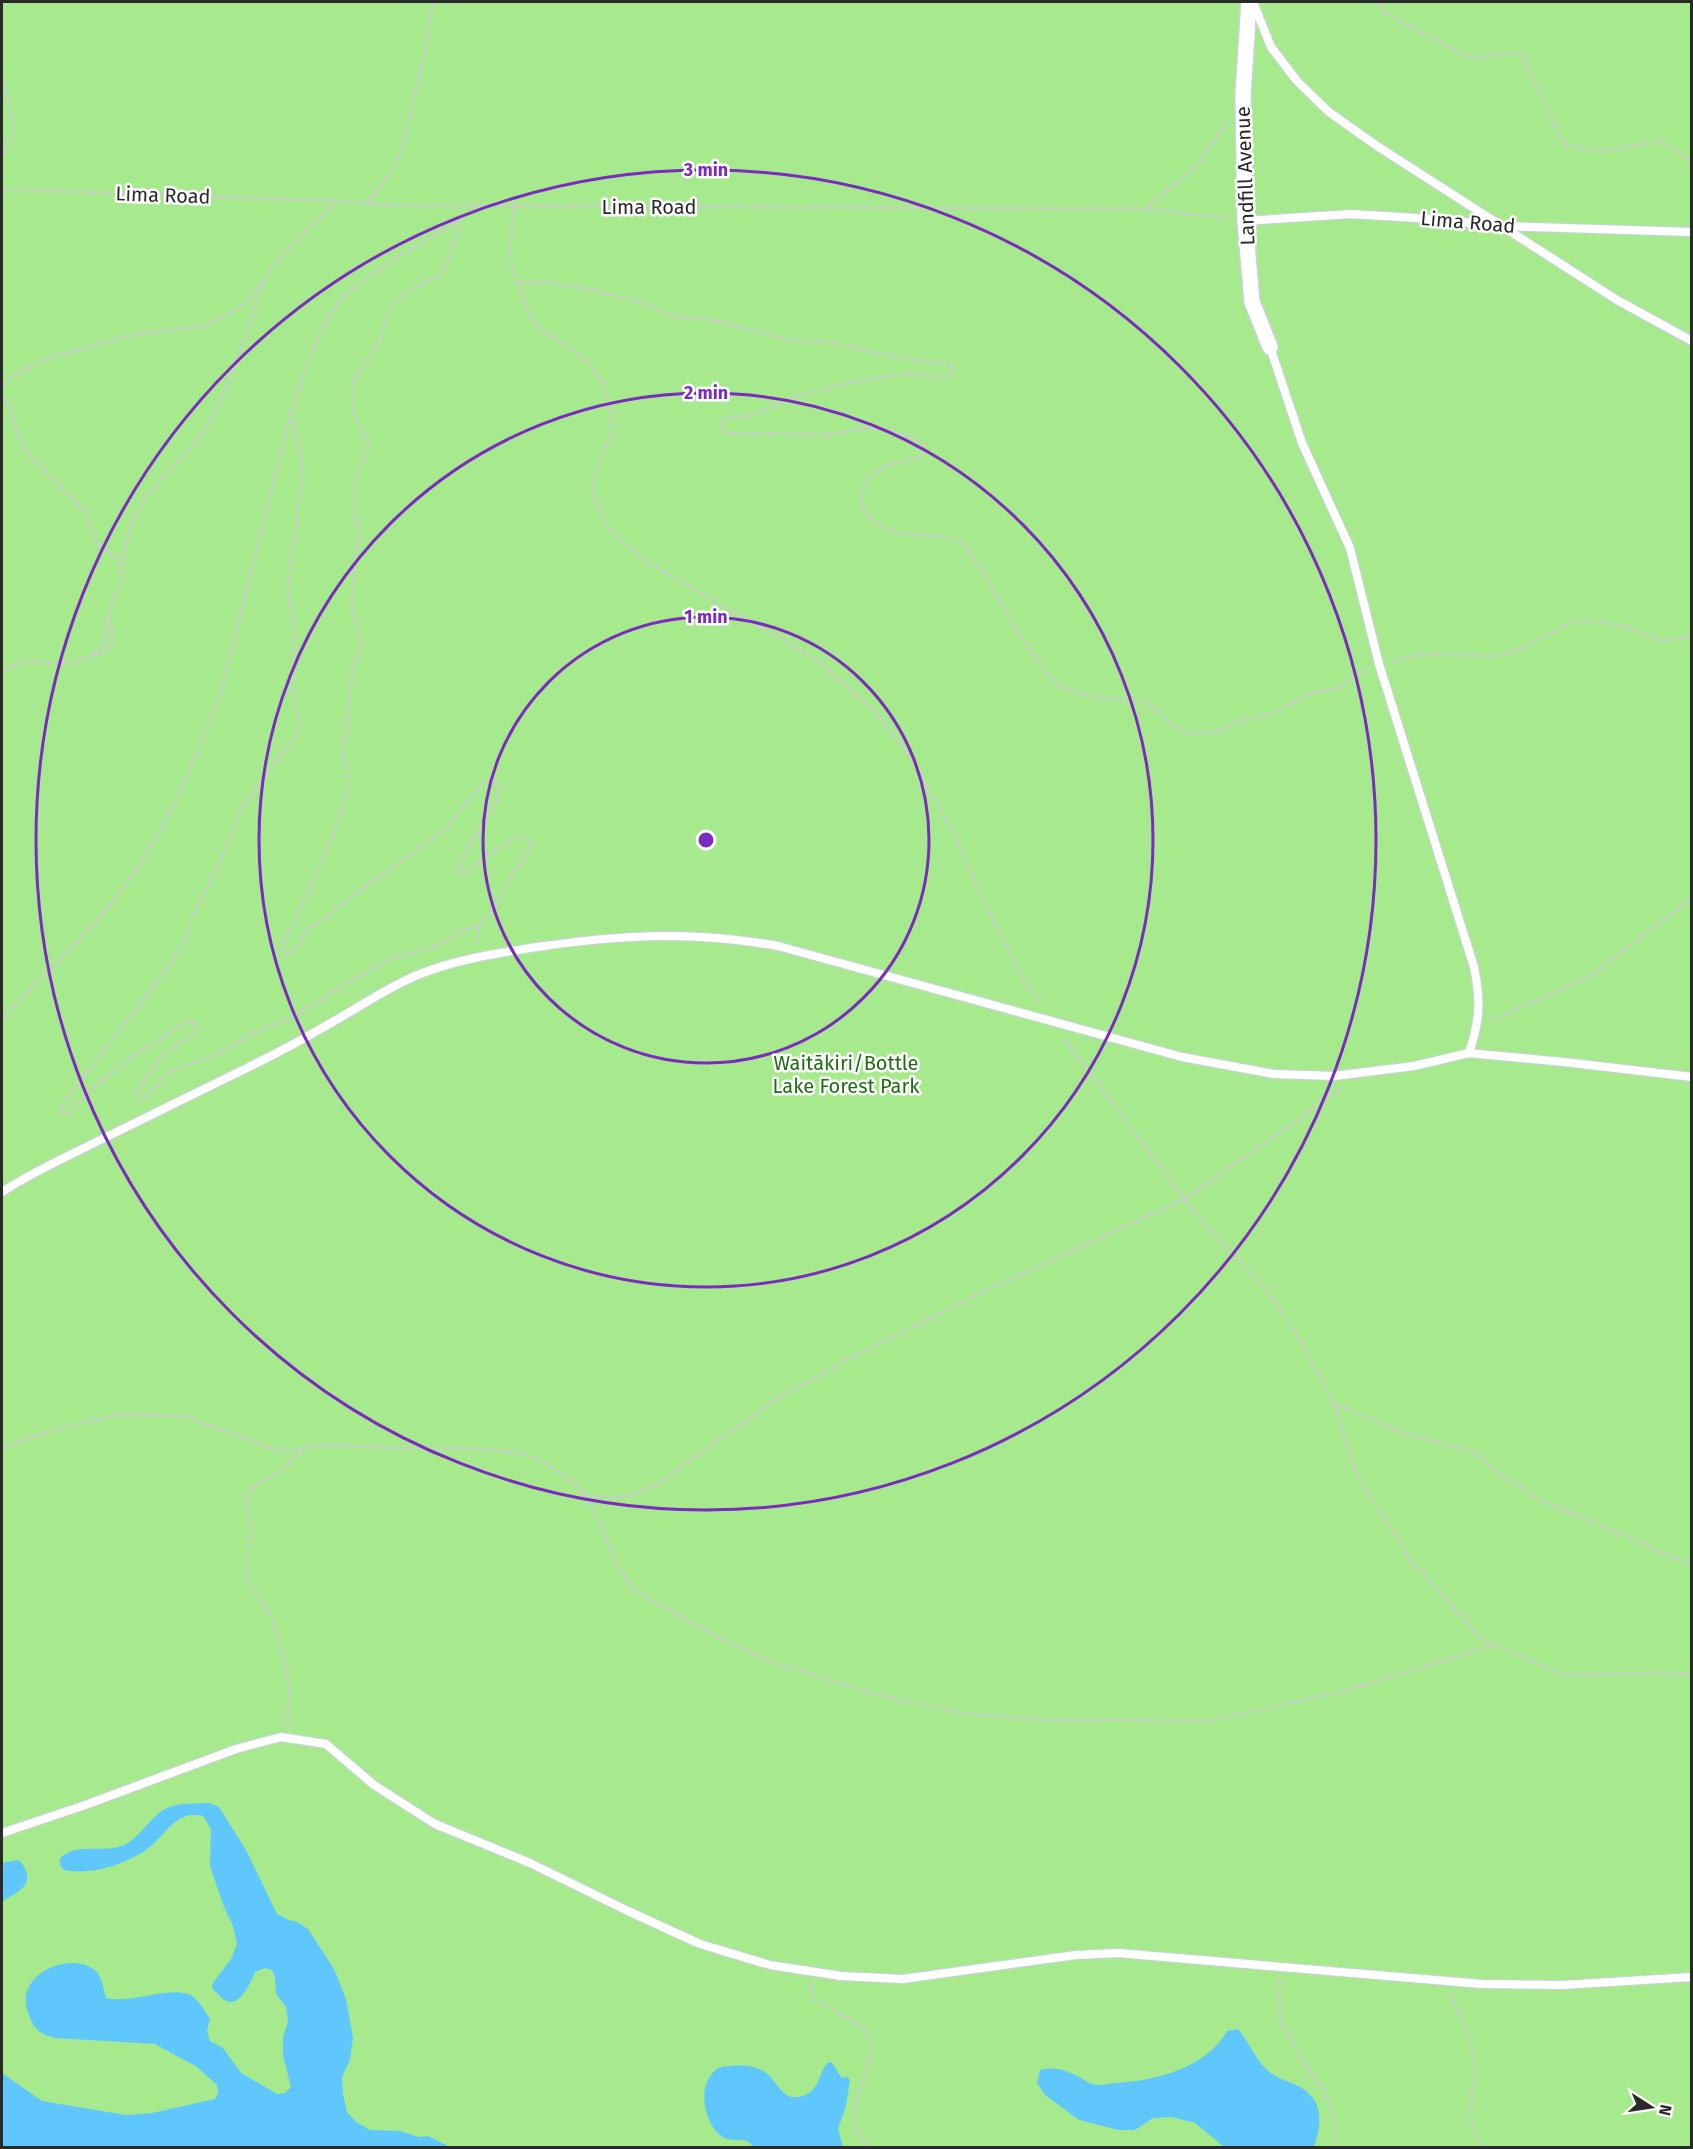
<svg xmlns="http://www.w3.org/2000/svg" width="1693" height="2149" viewBox="0 0 1693 2149" font-family="'Fira Sans',sans-serif">
<style>
.green{fill:#a7ea8e}
.water{fill:#5fc7fb}
.lines{fill:none;stroke-linecap:round;stroke-linejoin:round}
.service-casing{stroke:#ced0e4;stroke-width:10}
.minor-casing{stroke:#ced0e4;stroke-width:18}
.path{stroke:#ccc;stroke-width:3;stroke-dasharray:4.5 3;stroke-linecap:butt}
.service{stroke:#fff;stroke-width:8}
.minor{stroke:#fff;stroke-width:15}
.ring{fill:none;stroke:#7b2cbf;stroke-width:3}
.labels{text-anchor:middle;dominant-baseline:central;stroke-width:5;stroke-linejoin:round;paint-order:stroke}
.street-label{font-size:20px;fill:#292929;stroke:#fff}
.park-label{font-size:20px;fill:#1e6d12;stroke:#fff}
.centre{fill:#7b2cbf;stroke:#fff;stroke-width:3}
.ring-label{font-size:18px;text-anchor:middle;font-weight:bold;fill:#7b2cbf;stroke:#fff;stroke-width:5;stroke-linejoin:round;paint-order:stroke}
</style>
<rect width="100%" height="100%" fill="#ede6d8"/>
<path class="green" d="M2,2h1689v2145h-1689z"/>
<path class="water" d="M209,1803l10,4 27,43 31,64 12,6 8,2 11,7 26,40 12,30 7,39 -3,22 -8,17 1,17 4,18 9,10 14,8 30,1 19,6 9,-1 20,10 12,1h-458v-74l40,28 84,14 26,-2 63,-14 3,-6 -1,-8 -20,-18 -42,-23 -100,-6c-15,-4 -21,-8 -26,-23 -2,-5 -4,-12 -3,-18 3,-29 50,-45 71,-25 5,6 7,19 9,26 23,6 61,-11 82,-4 9,3 17,17 22,25l-3,12 3,10 13,7 18,25 36,21 8,-1 6,-6 -8,-31v-19l5,-15 -2,-15 -10,-13 -1,-17 -3,-7 -7,-2 -10,4c-6,15 -20,43 -36,23 -4,-5 -7,-4 -7,-11l19,-25 6,-15 -4,-18 -9,-19 -14,-41 1,-37 -8,-13c-30,-7 -38,23 -60,36 -23,14 -52,23 -79,18l-4,-5v-7c18,-17 44,-3 66,-14 15,-8 23,-25 37,-34 12,-8 32,-6 46,-7z
M18,1860c5,3 6,6 8,11 7,17 -14,23 -24,31v-39z
M1238,2029c10,12 16,27 27,39 10,11 25,13 37,20 23,15 19,38 12,59h-90l-29,-24 -23,-6 -19,1 -18,12h-17l-39,-10 -34,-25 -8,-12 3,-13c15,-4 26,0 39,7 4,2 9,6 13,7 6,2 16,0 23,-1 39,-2 92,-15 112,-52z
M829,2062l3,1 10,15 5,-1 3,3 -4,26 -8,23 5,18h-89c-11,-12 -18,-4 -30,-9 -17,-9 -25,-43 -16,-58 5,-10 11,-14 22,-14 12,-1 24,-1 35,6 10,6 17,27 31,25 26,-2 21,-26 33,-35z"/>
<g class="lines">
<g class="service-casing">
<path id="service" d="M1253,2l18,45 26,34 32,31 48,34 240,154 75,41
M1245,221l106,-7 82,5 69,7 190,6
M1270,347l32,96 48,105 29,116 95,303c7,34 6,53 -5,86
M2,1192c26,-17 55,-31 84,-45 52,-26 106,-52 159,-78 31,-15 62,-32 91,-49 28,-16 54,-34 84,-46 35,-14 73,-20 110,-26 86,-13 161,-18 248,-2l404,111 92,17 60,2 80,-10 55,-13 95,9 128,15
M2,1833l86,-29 148,-55 45,-12 45,7 48,41 61,39 95,39 98,48 72,33 70,21 71,11 62,3 173,-24 42,-2 364,31 80,1 130,-8"/>
</g>
<g class="minor-casing">
<path id="minor" d="M1249,2l-6,93 2,126 7,81 18,45"/>
</g>
<path class="path" d="M1379,2l3,9 88,47 51,-6 42,92 36,7 63,-10 30,21
M2,75l13,53 -13,29
M2,189l335,12 55,4 754,4 51,-44 30,-43
M367,203l28,-36 7,-17 21,-90 10,-58
M514,207l-4,42 1,17 21,53 8,10 33,21 19,16 7,11 10,24 4,26 -2,10 -11,22 -8,27 7,26 6,11 9,11 35,29 170,98 55,50 28,34 16,24 40,73 24,57 42,81 17,24
M1146,209l82,9
M460,219l-7,27 -8,24 -7,6 -32,16 -15,15 -12,35 -23,35 -3,10v21l2,10 12,21 2,8 -16,38 6,53 -5,23 -2,45 10,37 -9,26 -10,86 4,14 -1,29 -10,29 -23,55 -32,67 7,6 12,-12 7,-14 23,-14 14,-13 99,-71 41,-49 9,-3 7,8c-2,9 -5,18 -10,27 -9,16 -32,40 -30,59h7l7,-5 12,-12 32,-20 10,2 4,8 -20,31 -14,26 -18,22 -4,13 1,6
M517,283l28,-1 44,7 50,13 38,15 36,3 78,20 40,2 47,11 49,9 22,1 4,5 -1,5 -6,5 -37,-5 -51,8 -58,14 -47,20 -25,3 -7,5v8l5,2 101,2 35,-6 18,-1 32,9 9,6 3,7 -4,7c-22,6 -52,8 -58,36 -2,8 0,15 5,22 21,27 57,15 86,24 4,1 8,4 12,6l17,25 35,61 35,49 12,8 28,9 49,4 8,3 25,22 18,8 27,-3 21,-10 34,-8 37,-20 28,-5 28,-20
M2,386l12,-11 32,-16 81,-23 83,-12 36,-21 39,-51 52,-51
M2,395l9,13 3,16 9,21 9,13 53,53 8,24 5,9 18,13 6,11v8l-11,31 -7,35 -13,14 -20,7 -46,-2 -23,11
M291,413l12,57 -1,18 -5,19v21l-6,28 -3,36 6,26 -1,73 6,34 -3,11 -49,64 -7,13 -21,50 -27,54 -6,21 -4,7 -21,32 -97,125 -3,9 3,3h5c29,-38 79,-67 119,-93l9,1 -2,10 -28,20 -19,22 -10,16 -1,5 3,4 7,-2 15,-18 11,-9 49,-18 31,-19 35,-14 99,-59 51,-15 13,-7 5,-5 24,-8
M122,566c3,-20 7,-44 19,-61 22,-32 54,-55 72,-90 23,-41 35,-89 51,-134
M94,656c22,-7 21,-18 15,-37
M1391,661l31,-7 74,2 18,-4 56,-29 9,-2 23,1 24,4 35,14h13l18,-5
M2,1019c41,-44 88,-86 124,-135 42,-58 71,-126 95,-193l70,-278 16,-50 19,-42 17,-24 19,-16 116,-74
M1490,1021l99,-44 103,-79
M1065,1039l130,174 73,78 34,53 32,59 69,30 70,18 28,24 36,23 155,67
M1334,1403l21,68 55,88 72,80 81,36 109,-2 20,3
M2,1447l49,-16 65,-16h20l49,1 91,34 17,1 22,-5 25,-1 67,4 39,-2 59,4 21,3 23,11 24,17 20,25 26,62 14,19 17,11 71,40 47,22 107,33 92,20 84,6 157,1 136,-30 151,-46
M585,1495l28,3 19,-3 26,-11 118,-85 67,-37 146,-73 196,-90 158,-111
M287,1726l2,-39 -9,-44 -9,-28 -24,-35 3,-48 -1,-20 -3,-12 3,-9 12,-10 16,-8 26,-23
M1279,1980v36l20,40 26,36 12,37 -1,19
M810,1984l4,15c12,8 44,22 51,32 18,23 -15,66 -11,94 1,7 11,16 16,23
M1449,1993c10,22 24,45 25,70 2,34 -14,52 9,85"/>
<use href="#service" class="service"/>
<use href="#minor" class="minor"/>
</g>
<g class="ring">
<circle cx="706" cy="840" r="223"/>
<circle cx="706" cy="840" r="447"/>
<circle cx="706" cy="840" r="670"/>
</g>
<g class="labels">
<g class="street-label">
<text transform="translate(1245 176) rotate(-92)">Landfill Avenue</text>
<text transform="translate(163 195) rotate(2)">Lima Road</text>
<text x="649" y="207">Lima Road</text>
<text transform="translate(1468 222) rotate(5)">Lima Road</text>
</g>
<g class="park-label">
<text x="846" y="1063">Waitākiri/Bottle<tspan x="846" dy="23">Lake Forest Park</tspan></text>
</g>
</g>
<circle cx="706" cy="840" r="9" class="centre"/>
<g class="ring-label">
<text x="706" y="176">3 min</text>
<text x="706" y="399">2 min</text>
<text x="706" y="623">1 min</text>
</g>
<rect width="1693" height="2149" fill="none" stroke="#292929" stroke-width="6"/>
<g transform="translate(1651 2107) rotate(102)" stroke="#ffffff" stroke-width="4.5" paint-order="stroke">
<path d="M0-4.5L10 22L0 15L-10 22Z" fill="#292929"/>
<text y="-9" font-size="16" font-weight="bold" text-anchor="middle" fill="#292929">N</text>
</g>
</svg>
